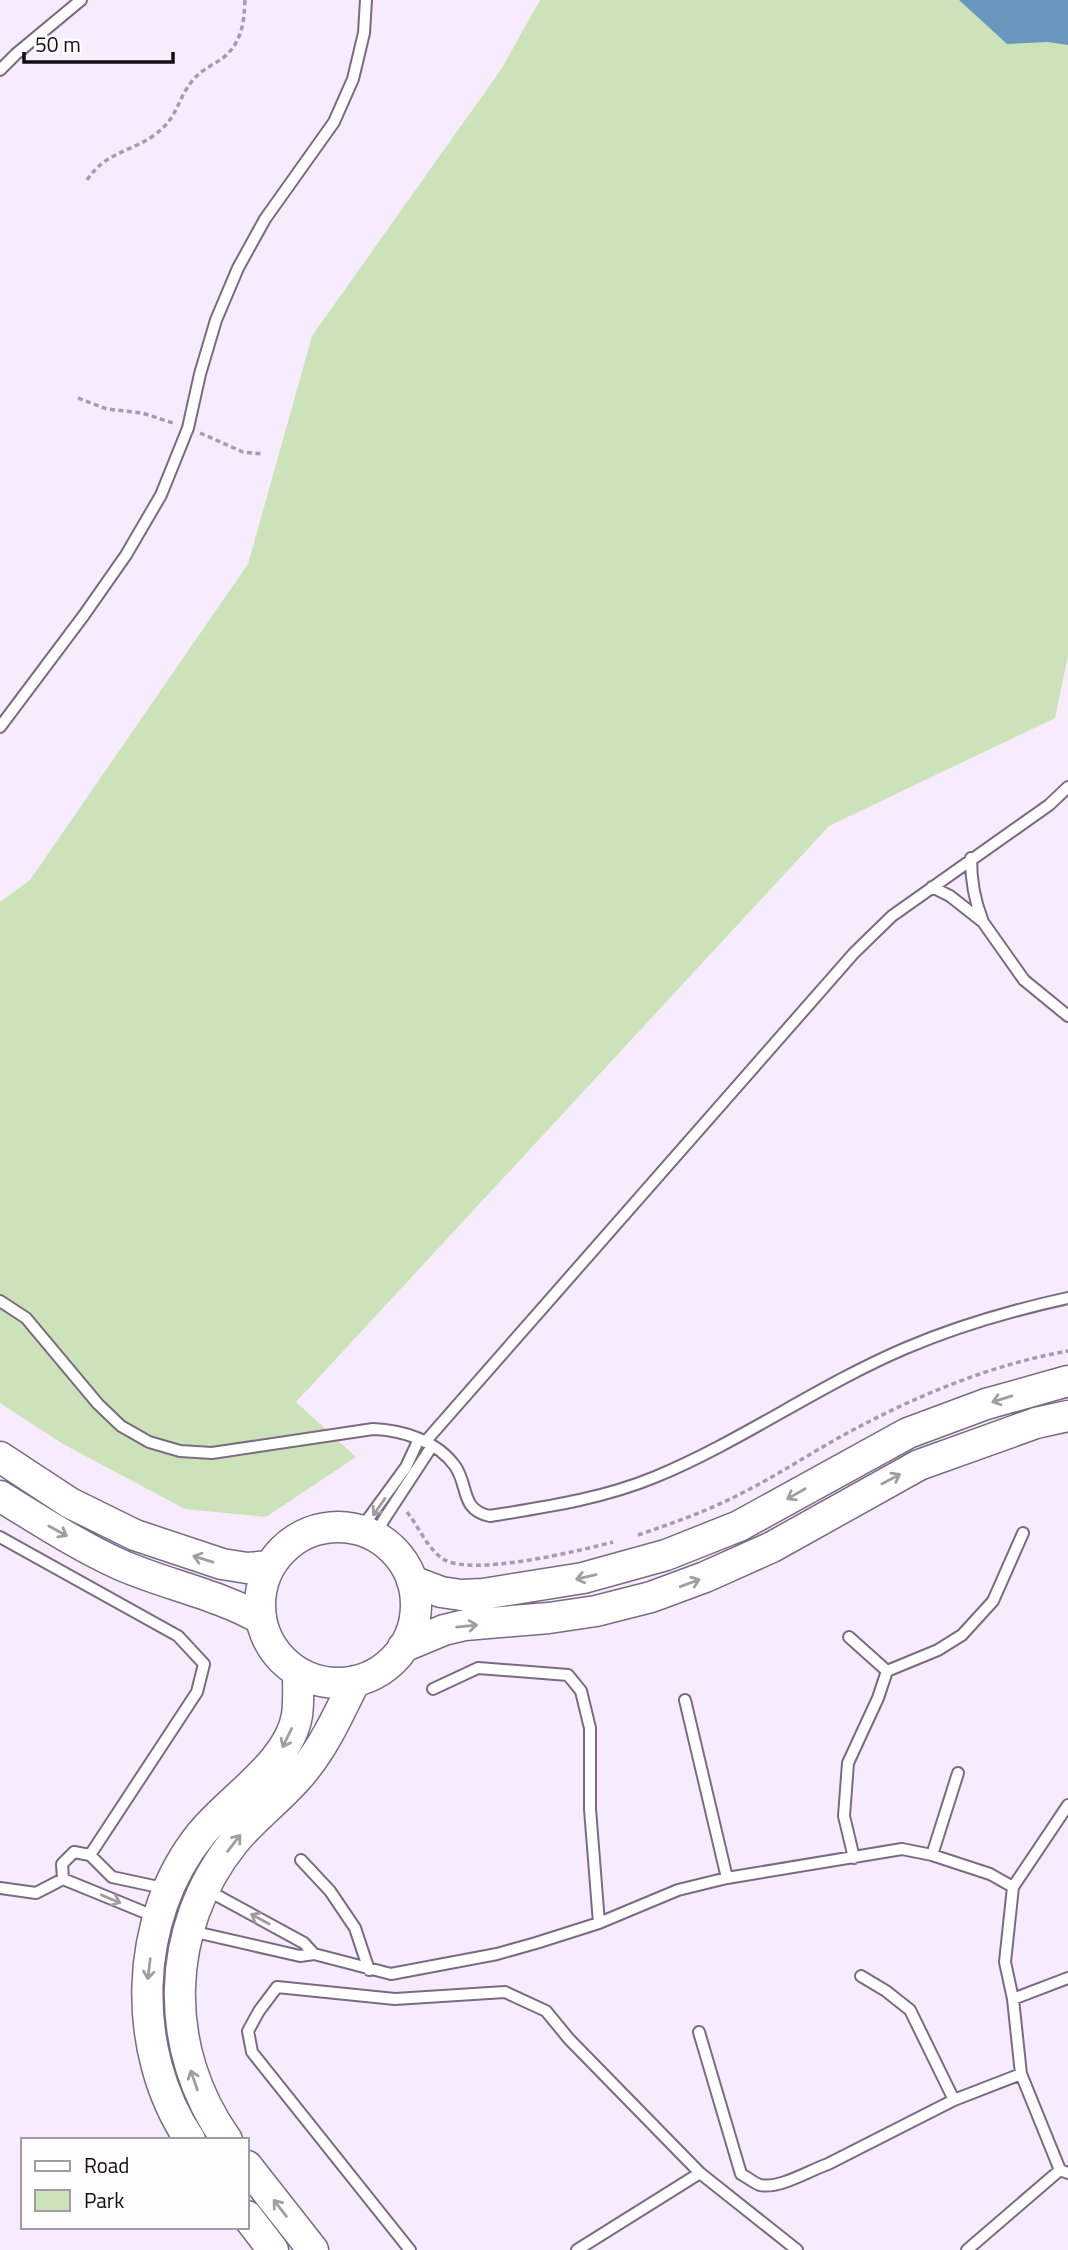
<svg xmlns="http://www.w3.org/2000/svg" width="1068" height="2250" viewBox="0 0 1068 2250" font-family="'Titillium Web',sans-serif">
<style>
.green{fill:#cce3b9}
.water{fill:#6997bd}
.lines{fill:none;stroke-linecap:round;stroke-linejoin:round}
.lane-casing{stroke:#7a6b83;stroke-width:14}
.secondary-casing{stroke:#7a6b83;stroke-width:33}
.path{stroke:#a69dac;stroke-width:3.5;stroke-dasharray:5 3.5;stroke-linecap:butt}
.lane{stroke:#fff;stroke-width:10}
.secondary{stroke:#fff;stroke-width:30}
.oneway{stroke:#a19ea2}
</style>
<rect width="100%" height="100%" fill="#f6ecfd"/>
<path class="green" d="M540,0h528v656l-13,62 -226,108 -533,576 60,55 -90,60 -81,-8 -122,-65 -63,-41v-501l30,-22 218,-316 64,-228 190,-268z"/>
<path class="water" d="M959,0h109v45l-20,-3 -41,2z"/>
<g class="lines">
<g class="lane-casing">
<path id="lane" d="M0,70l16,-16 65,-54
M0,727l84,-112 42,-60 35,-60 27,-67 12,-54 16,-54 22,-52 27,-49 69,-97 19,-43 11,-46 2,-33
M971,858c0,22 3,41 11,61
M932,887l18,9 33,26 41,58 44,36
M0,1301l26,17 72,86 23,22 28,16 31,9 32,2 161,-24c30,1 64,12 82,37 14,20 5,44 35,50 55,-9 112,-17 165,-39 87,-36 164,-92 251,-129 52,-22 107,-38 162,-50
M425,1442l429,-489 38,-37 157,-111 19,-18
M360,1530l46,-63 13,-28
M0,1537l178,99 26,28 -7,28 -107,163
M377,1537l6,-16 49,-75
M849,1637l38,34 -9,27 -30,65 -4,53 10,42
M887,1671l51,-21 24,-15 31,-34 30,-68
M433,1689l45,-21 90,7 13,16 9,37v81l9,114
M685,1700l42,178
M1068,1805l-55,82 -8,75 8,37 8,75 39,96 8,3
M932,1855l26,-82
M301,1860l29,31 25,37 14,42
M63,1879l-1,-15 12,-12 16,3 22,22 56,12
M0,1888l36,5 27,-14 93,38
M205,1889l99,54 10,11
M191,1931l109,25 14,-2 77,20 106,-20 39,-11 63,-20 79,-33 49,-12 175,-29 30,6 58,19 23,13
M861,1976l25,15 24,19 44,90
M1013,1999l55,-21
M699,2032l42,142c6,3 13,9 19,11 20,4 48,-14 68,-21l126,-64 67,-26
M410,2250l-158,-198 -4,-21 11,-20 18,-24 118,12 110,-7 41,19 23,28 131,134 97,77
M577,2250l123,-77
M967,2250l93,-80"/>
</g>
<g class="secondary-casing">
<path id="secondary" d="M0,1457l70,46 65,32 87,29 25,4 23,-2
M0,1496c39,24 79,50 121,69 46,20 96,29 140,54
M260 1605a78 78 0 1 1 156 0a78 78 0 1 1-156 0Z
M412,1581l29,11 20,3 22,-1 100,-16 83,-23 73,-29 169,-93 78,-29 82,-23
M403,1647l41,-17 21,-5 84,-7 47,-7 55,-14 54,-20 67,-30 147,-82 117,-42 32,-7
M190,2140c-60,-89 -57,-222 11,-306 29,-36 89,-72 96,-119 2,-14 1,-29 1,-43
M227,2140c-65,-91 -63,-211 7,-298 22,-27 50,-46 71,-73 21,-26 35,-58 50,-88
M247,2166l66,84
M247,2216l26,34"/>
</g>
<path class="path" d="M87,180c19,-28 41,-27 66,-44 26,-18 23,-36 40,-56 8,-10 20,-15 30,-22 19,-16 21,-35 22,-58
M78,398l29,11 35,4 31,10
M200,433l43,19 19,2
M407,1512c12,15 20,36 36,47 28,18 136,-8 170,-17
M638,1535c35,-12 70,-24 104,-42 38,-19 73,-43 111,-63 67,-36 141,-66 215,-79"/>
<use href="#lane" class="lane"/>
<use href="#secondary" class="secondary"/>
</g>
<defs><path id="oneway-shaft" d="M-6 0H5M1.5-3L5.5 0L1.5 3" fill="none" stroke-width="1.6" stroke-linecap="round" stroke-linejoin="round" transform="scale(1.75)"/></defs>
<g class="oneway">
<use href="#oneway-shaft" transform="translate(1002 1399) rotate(163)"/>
<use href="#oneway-shaft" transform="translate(891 1479) rotate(-28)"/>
<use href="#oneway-shaft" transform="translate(796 1494) rotate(150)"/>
<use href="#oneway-shaft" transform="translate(379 1507) rotate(125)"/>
<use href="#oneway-shaft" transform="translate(58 1531) rotate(29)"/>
<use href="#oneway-shaft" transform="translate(203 1559) rotate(-163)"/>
<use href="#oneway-shaft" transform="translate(586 1577) rotate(167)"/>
<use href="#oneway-shaft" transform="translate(690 1583) rotate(-20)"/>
<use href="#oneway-shaft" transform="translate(467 1626) rotate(-6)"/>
<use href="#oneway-shaft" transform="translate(287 1738) rotate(116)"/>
<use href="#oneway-shaft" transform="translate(234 1843) rotate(-52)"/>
<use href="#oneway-shaft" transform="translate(111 1899) rotate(23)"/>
<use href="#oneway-shaft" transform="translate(260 1919) rotate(-151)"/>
<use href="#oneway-shaft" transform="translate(149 1969) rotate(97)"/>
<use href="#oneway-shaft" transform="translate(194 2080) rotate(-109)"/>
<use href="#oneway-shaft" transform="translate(280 2208) rotate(-128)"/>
</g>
<rect x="21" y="2138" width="228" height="91" fill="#fdfdfd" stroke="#9f9da1" stroke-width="2"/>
<rect x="35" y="2161" width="35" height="10" fill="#ffffff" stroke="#9f9da1" stroke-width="2"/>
<text x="84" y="2173" font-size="21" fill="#130d16">Road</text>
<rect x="35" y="2190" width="35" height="21" fill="#cce3b9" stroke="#9f9da1" stroke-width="2"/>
<text x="84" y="2208" font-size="21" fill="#130d16">Park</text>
<path d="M24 52v10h149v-10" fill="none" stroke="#130d16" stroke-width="3.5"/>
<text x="35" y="52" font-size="21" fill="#130d16" stroke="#fdfdfd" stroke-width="5" paint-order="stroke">50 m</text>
</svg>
